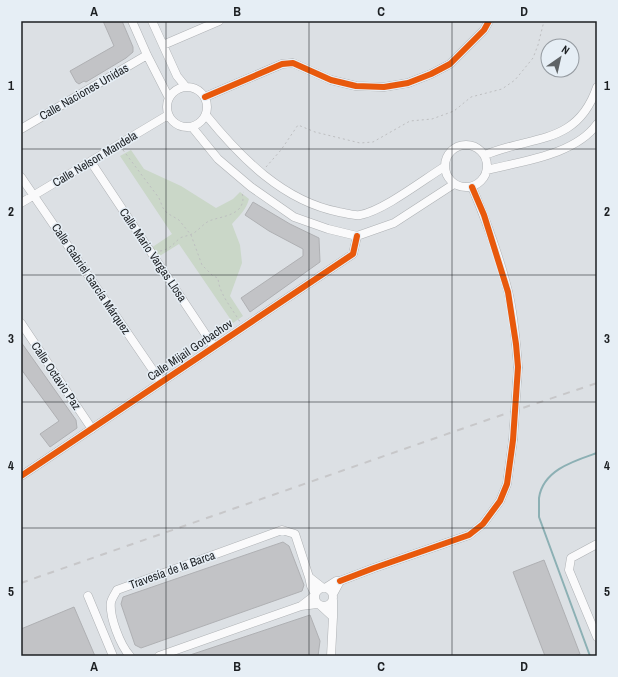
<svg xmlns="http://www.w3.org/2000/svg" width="618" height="677" viewBox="0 0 618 677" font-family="'Archivo Narrow',sans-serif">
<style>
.green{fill:#cad7c8}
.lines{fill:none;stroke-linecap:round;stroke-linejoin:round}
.stream{stroke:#8cb0b4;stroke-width:2}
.building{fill:#c2c3c6;stroke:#afb0b3}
.minor-casing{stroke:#aeb1b4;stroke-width:9}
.path{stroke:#bdbec0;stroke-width:1;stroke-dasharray:2 3;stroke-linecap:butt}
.minor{stroke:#fafafb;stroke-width:8}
.rail{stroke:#c7c7c9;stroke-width:2;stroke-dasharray:7 7;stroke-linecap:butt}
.minor-bridge-casing{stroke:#aeb1b4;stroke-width:9;stroke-linecap:butt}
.minor-bridge{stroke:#fafafb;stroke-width:8}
.cycleway-casing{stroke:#e6eef5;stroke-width:8}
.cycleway{stroke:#e8590c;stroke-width:6}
.grid{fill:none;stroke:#1c1f22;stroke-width:1;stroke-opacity:0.55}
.labels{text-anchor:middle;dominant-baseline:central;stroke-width:3;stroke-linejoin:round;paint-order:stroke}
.street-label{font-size:12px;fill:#1c1f22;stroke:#e6eef5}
.neatline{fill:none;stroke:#1c1f22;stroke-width:1.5}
.grid-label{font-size:13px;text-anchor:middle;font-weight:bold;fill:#1c1f22}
</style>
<rect width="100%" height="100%" fill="#dce0e4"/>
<path class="green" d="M131,150l13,19 37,17 35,22 17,-9 7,-7 9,7c-3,11 -10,17 -17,25l8,21 2,18 -12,33 13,20 -10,7 -54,-79 -21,13 -7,-9 21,-14 -52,-78z"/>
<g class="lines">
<path class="stream" d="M590,656l-51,-139c0,-6 0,-12 0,-19 4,-28 35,-37 58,-45"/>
</g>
<path class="building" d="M103,21h19l11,26v5l-7,6 -40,24 -2,-1 -5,3 -3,-2 -6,-11 44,-25z
M253,202l37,22 29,14 1,24 -70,50 -9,-14 62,-42v-7l-34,-18 -24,-16z
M21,342l55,78 1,8 -27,19 -10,-13 19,-13 -38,-52z
M283,542l6,4 15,39 -2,6 -161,57 -6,-3 -14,-41 2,-7z
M544,560l36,94 -6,2h-29l-32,-84z
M74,607l21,49h-74v-27z
M310,615l10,26 -2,15h-128v-1z"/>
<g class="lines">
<g class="minor-casing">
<path id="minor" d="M132,21l15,34 22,43
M152,21l25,55 9,11
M163,45l56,-24
M167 107a20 20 0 1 1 40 0a20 20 0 1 1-40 0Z
M205,97l77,-33 11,-1 38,17 25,6 28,1 24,-4 23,-9 19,-10 34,-34 5,-9
M206,115c35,43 77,86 133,97 6,1 15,4 21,3 23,-4 63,-35 84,-48
M192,127l26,32 33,28 43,30 34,12 29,7 37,-13 60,-39
M21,129l126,-74
M445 166a21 21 0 1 1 42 0a21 21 0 1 1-42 0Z
M485,155c47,-20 92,-9 112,-68
M91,162l123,185
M487,170c35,-9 88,-15 110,-46
M21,177l140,205
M472,187c14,33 27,69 36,104 6,24 8,51 10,76
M21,203l147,-88
M21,323l71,106
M21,476l332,-222 4,-18
M597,544l-26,14 -2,12 28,67
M340,581l34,-13 95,-33 14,-11 17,-23 7,-17 6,-44
M315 597a9 9 0 1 1 18 0a9 9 0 1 1-18 0Z
M325,588l11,-7h4l-7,13
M315,594l-4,-8 -2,-9 14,11
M88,596l25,60
M314,596l-13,10 16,-2
M321,606l12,11v-17
M130,656c-10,-11 -21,-40 -19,-54 1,-4 4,-8 6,-12l165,-60 13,4 14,43
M159,656l142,-50
M331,656l2,-39"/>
</g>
<path class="path" d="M123,150l36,48 4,10 4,5 12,7 12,15 11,30 11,11 5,2c1,16 14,30 22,44
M266,167l15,-17 17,-25 17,7 45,11 13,-1 37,-21 22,-2 22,-8 17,-14 31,-8 13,-9 18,-22 5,-13 6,-24
M160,251c9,-1 13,-7 20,-13 4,-2 8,-2 12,-4 6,-3 11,-10 17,-13 10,-4 20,-4 29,-11 5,-5 6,-11 4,-17l2,-1"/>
<use href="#minor" class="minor"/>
<path class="rail" d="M21,583l469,-164 107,-36"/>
<g class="minor-bridge-casing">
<path id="minor-bridge" d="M513,440l5,-73"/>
</g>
<use href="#minor-bridge" class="minor-bridge"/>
<g class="cycleway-casing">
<path id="cycleway" d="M205,97l77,-33 11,-1 38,17 25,6 28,1 24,-4 23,-9 19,-10 34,-34 5,-9
M21,476l332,-222 4,-18
M340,581l34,-13 95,-33 14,-11 17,-23 7,-17 6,-44 5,-73 -2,-23 -8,-52 -24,-77 -12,-28"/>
</g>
<use href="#cycleway" class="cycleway"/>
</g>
<path class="grid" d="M166,21v635M309,21v635M452,21v635M21,149h576M21,275h576M21,402h576M21,528h576"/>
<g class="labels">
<g class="street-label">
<text transform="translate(84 92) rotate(-30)">Calle Naciones Unidas</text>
<text transform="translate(95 159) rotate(-31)">Calle Nelson Mandela</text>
<text transform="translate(153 255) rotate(56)">Calle Mario Vargas Llosa</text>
<text transform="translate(91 279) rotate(56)">Calle Gabriel García Márquez</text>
<text transform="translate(190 350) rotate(-34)">Calle Mijail Gorbachov</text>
<text transform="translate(56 376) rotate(56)">Calle Octavio Paz</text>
<text transform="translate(172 570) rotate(-20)">Travesía de la Barca</text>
</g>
</g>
<rect width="618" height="677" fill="none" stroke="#e6eef5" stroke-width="44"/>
<g transform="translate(560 58) rotate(34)"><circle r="19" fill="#e6eef5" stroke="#959ba1"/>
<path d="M0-3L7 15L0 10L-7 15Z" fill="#5f6366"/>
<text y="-6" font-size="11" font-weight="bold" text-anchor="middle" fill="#1c1f22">N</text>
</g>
<rect x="22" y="22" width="574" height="633" class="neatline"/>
<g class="grid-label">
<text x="94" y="16">A</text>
<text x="237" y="16">B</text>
<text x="381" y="16">C</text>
<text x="524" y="16">D</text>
<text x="11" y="90">1</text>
<text x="607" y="90">1</text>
<text x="11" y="216">2</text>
<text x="607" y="216">2</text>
<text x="11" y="343">3</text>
<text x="607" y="343">3</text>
<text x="11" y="470">4</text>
<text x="607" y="470">4</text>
<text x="11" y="596">5</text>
<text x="607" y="596">5</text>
<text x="94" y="671">A</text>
<text x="237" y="671">B</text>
<text x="381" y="671">C</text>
<text x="524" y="671">D</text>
</g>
</svg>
